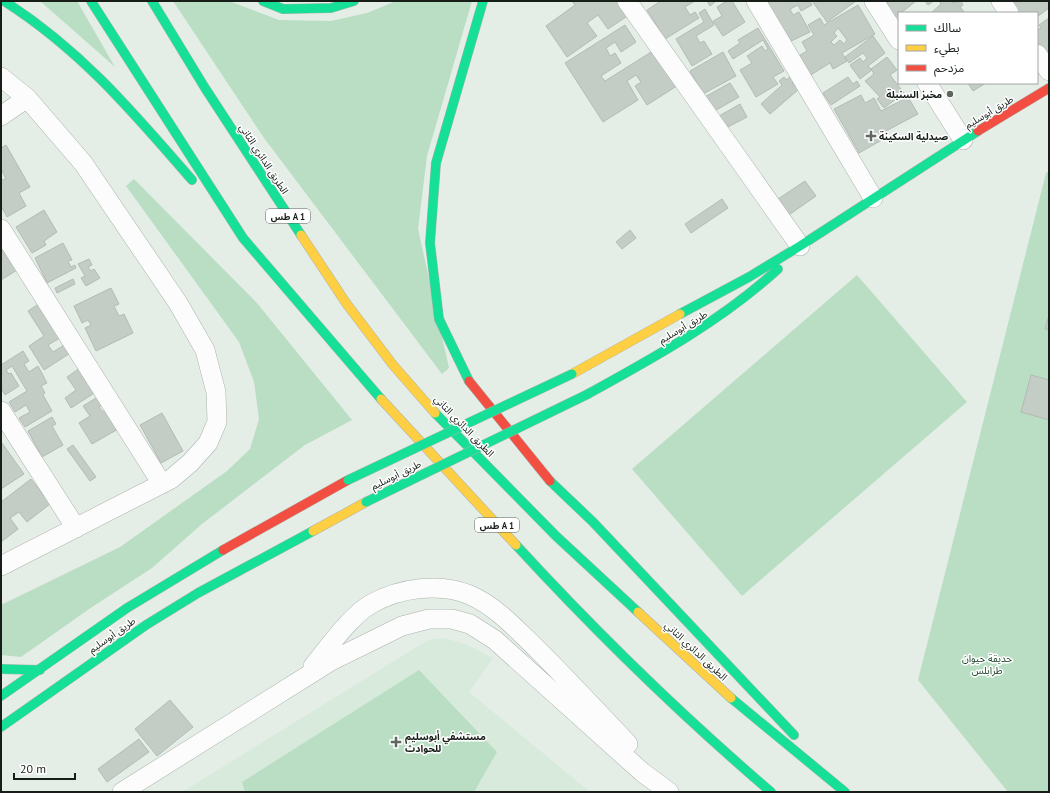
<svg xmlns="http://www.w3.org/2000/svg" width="1050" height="793" viewBox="0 0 1050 793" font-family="'PT Sans','Noto Sans Arabic',sans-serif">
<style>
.built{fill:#d7eadb}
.green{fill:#badec4}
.building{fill:#c4ccc6;stroke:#b2bbb4;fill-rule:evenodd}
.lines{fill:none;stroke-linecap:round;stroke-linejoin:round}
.street-casing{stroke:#abb3ad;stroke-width:20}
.fast-casing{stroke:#abb3ad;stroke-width:10}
.slow-casing{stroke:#abb3ad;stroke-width:10}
.jam-casing{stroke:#abb3ad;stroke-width:10}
.street{stroke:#fbfcfb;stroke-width:19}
.fast{stroke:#16e098;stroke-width:9}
.slow{stroke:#ffcf43;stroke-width:9}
.jam{stroke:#f24e42;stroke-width:9}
.fast-bridge-casing{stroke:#abb3ad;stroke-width:10;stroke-linecap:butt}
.fast-bridge{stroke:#16e098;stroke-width:9}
.poi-dot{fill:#5f6760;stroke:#fff;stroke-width:1.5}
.labels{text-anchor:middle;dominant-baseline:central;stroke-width:3;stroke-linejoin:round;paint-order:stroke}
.shield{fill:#fff;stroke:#5d625d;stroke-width:1}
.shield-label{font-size:9px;font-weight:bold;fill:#171e18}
.poi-label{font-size:10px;font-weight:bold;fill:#171e18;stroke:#fff;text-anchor:start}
.street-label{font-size:10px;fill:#171e18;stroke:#fff}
.park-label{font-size:10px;fill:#173d24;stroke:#fff}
</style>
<rect width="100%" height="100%" fill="#e4eee6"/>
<path class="built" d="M444,638l21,6 28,14 -24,34 121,100h-408l246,-152z"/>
<path class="green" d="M40,1h37l38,66z
M173,1h56l50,19 52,1 36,-8 29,-12h76l-45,155 -9,73 31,139 -7,6 -178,-236z
M1049,171v621h-41l-90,-112 128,-507z
M134,179l123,124 95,117 -47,25 -103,79 -50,44 -60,39 -71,50 -20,-2v-50l119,-58 107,-76 23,-22 9,-30 -5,-37 -15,-40 -113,-156z
M857,275l110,127 -225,194 -110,-127z
M419,670l78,82 -23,40h-229l-3,-10z"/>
<path class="building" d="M572,1h47l10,14 -21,14 -10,-14 -11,8 10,13 -30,21 -21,-31 29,-21z
M661,1h34l-10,6 5,8 5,-3 4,6 -34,21 -18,-29z
M707,1h9l-6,5z
M727,1h5l13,21 -22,14 -10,-15 9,-5 -5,-9z
M765,1h45l2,4 -11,6 -3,-6 -8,4 3,6 6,-3 11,20 -23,11z
M812,1h44l-29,21z
M883,1h33l-20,16z
M925,1h9l-6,4z
M939,1h13l1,2 8,-2 2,4 -3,2 5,6h-34l10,-9z
M1009,1h39l1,7 -12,9v-4h-23z
M858,5l17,29 -33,19 5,8 -14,8 -3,-6 -21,13 -12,-19 10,-6 -5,-9 12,-7 -6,-10 12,-7 4,7zM838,28l9,12 -3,4 -4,-4 -6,5 -3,-3 6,-6 -3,-3z
M705,9l9,16 -18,11 4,7 4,-2 8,13 -20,12 -16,-27 28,-17 -5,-9z
M1049,18v40l-12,-17v-11l4,-2 -2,-3z
M625,25l11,17 -15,10 -6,-10 -9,6 4,8 5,-3 6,10 -20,13 4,5 51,-32 24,35 -33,21 -12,-19 6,-4 -5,-7 -9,6 11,19 -35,22 -38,-59z
M758,28l26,43 -11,6 5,7 -22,13 -16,-27 12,-7 -5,-7 15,-10 3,5 3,-2 -5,-9 -30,19 -5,-8 12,-8 -2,-3z
M873,36l12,17 -17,13 4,4 -12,9 -10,-14 10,-7 3,4 4,-4 -4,-5 -14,10 -4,-6z
M723,52l13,24 -33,18 -13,-23z
M887,57l10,13 -7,5 14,18 -20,15 -7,-9 3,-2 -15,-16 9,-7 -3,-5z
M791,76l4,4 -3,3 6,7 -28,24 -9,-10 21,-19 -3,-4 5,-4 2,3z
M848,77l5,7 4,-3 3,5 -29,19 -8,-12z
M730,83l9,14 -28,16 -8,-15z
M968,83h18l-13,8z
M861,95l4,8 9,-5 7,13 27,-14 10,17 -34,18 3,5 -28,16 -25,-44z
M740,104l7,13 -21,11 -7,-12z
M6,145l24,42 -11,6 7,13 -19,11 -6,-11v-26l5,-1 -5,-10v-21z
M805,181l11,15 -30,21 -11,-16z
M722,199l6,9 -37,25 -6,-9z
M44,210l13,22 -13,9 2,4 -14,8 -16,-26z
M630,230l6,8 -14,11 -6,-7z
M63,243l9,17 -4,1 3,6 4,-2 1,3 -29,15 -12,-25z
M1,248l16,22 -16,10z
M89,259l3,6 -4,2 3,4 3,-2 6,9 -14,8 -5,-8 4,-2 -7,-12z
M73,279l2,5 -18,9 -2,-5z
M111,288l8,16 -5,2 5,10 5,-2 9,19 -37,18 -11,-23 6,-3 -3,-5 -6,3 -8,-17z
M43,301l22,34 -17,10 5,7 16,-10 6,8 -31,20 -15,-24 15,-10 -16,-25z
M1049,315v15l-4,-1z
M23,351l6,10 -5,3 5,8 9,-6 9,17 -6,3 4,7 -2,2 9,16 -27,16 -6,-9 11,-6 -4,-7 -11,7 -6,-10 18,-11 -15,-25 -6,4 3,4 2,-1 8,13 -14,9 -4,-7v-23z
M80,368l16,24 -25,16 -6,-10 11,-8 -9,-13z
M1031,375l18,5v40l-28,-8z
M101,395l5,8 -7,4 4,5 6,-3 11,19 -28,16 -13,-21 11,-7 -7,-10z
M162,413l21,38 -22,12 -21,-38z
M52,417l4,7 -4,2 11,19 -21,12 -14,-26z
M2,443l22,31 -23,15v-45z
M73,445l23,32 -6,4 -23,-32z
M31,479l19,25 -23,18 -8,-10 -9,6 8,11 -17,13v-40z
M170,700l23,27 -36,29 -22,-27z
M139,739l10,13 -42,30 -9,-13z"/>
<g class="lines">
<g class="street-casing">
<path id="street" d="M627,1l173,245
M756,1l117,197
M874,1l25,39
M1001,1l8,12
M1037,54l12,17
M1,77l26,21 56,65 95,140 27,47 11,42 1,30 -9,21 -18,20 -19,16 -170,87
M927,83l36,57
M1,116l26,-18
M1,229l161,255
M1,411l75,117
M313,666c16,-19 36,-49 58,-62 28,-16 69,-22 99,-9 27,12 47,35 68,55 31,31 60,62 90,94
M122,792l209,-131 71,-35 27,-7h23l18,5 25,16 147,132 27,20"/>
</g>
<g class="fast-casing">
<path id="fast" d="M4,1c77,49 129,111 188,179
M91,1l152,237 138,161
M152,1l53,87 96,147
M263,1l20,8 48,-1 23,-7
M680,314l69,-37 51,-31 178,-115
M469,381l-30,-62 -9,-76 6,-80 47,-162
M588,394c67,-37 133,-73 190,-125
M435,413l121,123 82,76
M550,481l43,41 201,213
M516,545c80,87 165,170 255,247
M1,669l39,1
M1,696l126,-88 96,-58
M731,698l114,94
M1,727l145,-102 52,-32 115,-62"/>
</g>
<g class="slow-casing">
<path id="slow" d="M301,235l45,68 47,62 42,48
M572,374l108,-60
M381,399l135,146
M313,531l53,-29
M638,612l93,86"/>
</g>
<g class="jam-casing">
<path id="jam" d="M978,131l71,-43
M469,381l81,100
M223,550l125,-70"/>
</g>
<use href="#street" class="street"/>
<use href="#fast" class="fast"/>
<use href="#slow" class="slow"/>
<use href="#jam" class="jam"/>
<g class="fast-bridge-casing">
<path id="fast-bridge" d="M348,480l224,-106
M366,502l222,-108"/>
</g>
<use href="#fast-bridge" class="fast-bridge"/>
</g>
<g class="poi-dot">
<circle cx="950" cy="94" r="4"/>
<path d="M869 130h4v4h4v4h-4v4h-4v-4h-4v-4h4z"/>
<path d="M394 736h4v4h4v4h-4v4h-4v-4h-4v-4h4z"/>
</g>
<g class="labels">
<g class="shield">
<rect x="266" y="209" width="44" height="14" rx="3"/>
<rect x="475" y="518" width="44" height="14" rx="3"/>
</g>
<g class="shield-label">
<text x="288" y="216">طس A 1</text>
<text x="497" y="525">طس A 1</text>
</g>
<g class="poi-label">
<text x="942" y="94" text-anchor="end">مخبز السنبلة</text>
<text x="879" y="136">صيدلية السكينة</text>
<text x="405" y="736">مستشفي أبوسليم<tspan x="405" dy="12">للحوادث</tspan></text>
</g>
<g class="street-label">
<text transform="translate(989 112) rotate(-31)">طريق أبوسليم</text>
<text transform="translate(264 159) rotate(57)">الطريق الدائري الثاني</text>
<text transform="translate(683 327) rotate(-31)">طريق أبوسليم</text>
<text transform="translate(464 426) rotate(46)">الطريق الدائري الثاني</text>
<text transform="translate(396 475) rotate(-26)">طريق أبوسليم</text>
<text transform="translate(112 635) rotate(-35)">طريق أبوسليم</text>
<text transform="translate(696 651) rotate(43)">الطريق الدائري الثاني</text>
</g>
<g class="park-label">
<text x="987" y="658">حديقة حيوان<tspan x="987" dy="12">طرابلس</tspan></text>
</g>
</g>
<rect width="1050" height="793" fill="none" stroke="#171e18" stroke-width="4"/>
<rect x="898" y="12" width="140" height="72" fill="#ffffff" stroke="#a2a5a3"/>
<rect x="906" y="25" width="20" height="6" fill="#16e098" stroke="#a2a5a3"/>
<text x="934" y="32" font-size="12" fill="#171e18">سالك</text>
<rect x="906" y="45" width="20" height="6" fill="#ffcf43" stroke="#a2a5a3"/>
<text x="934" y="52" font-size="12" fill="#171e18">بطيء</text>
<rect x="906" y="65" width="20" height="6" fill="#f24e42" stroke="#a2a5a3"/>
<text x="934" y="72" font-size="12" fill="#171e18">مزدحم</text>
<path d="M14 773v6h61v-6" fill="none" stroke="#171e18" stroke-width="2"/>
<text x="20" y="773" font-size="12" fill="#171e18" stroke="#ffffff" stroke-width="3" paint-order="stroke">20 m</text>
</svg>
